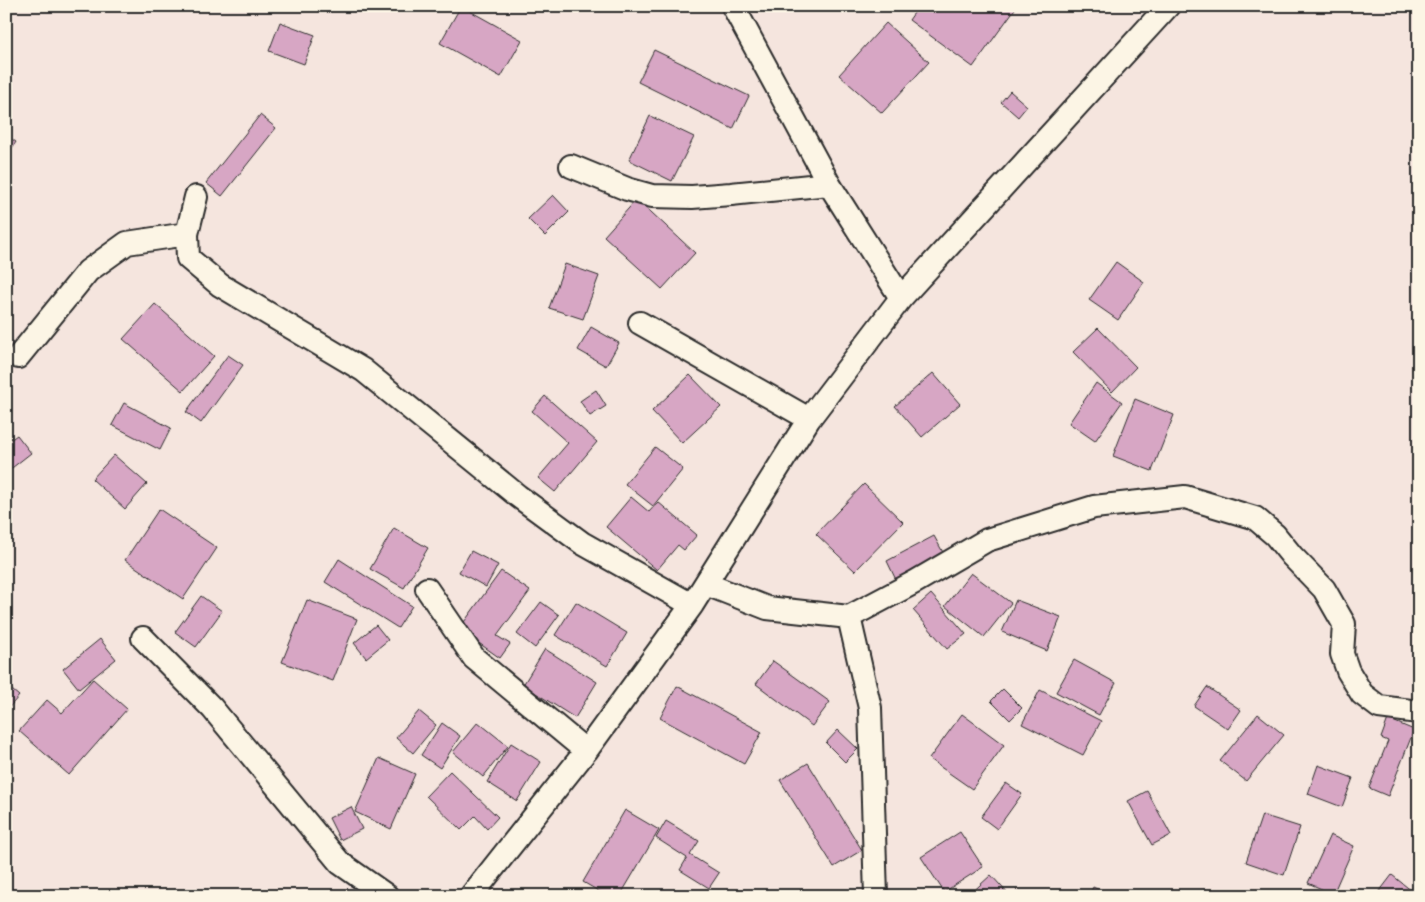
<svg xmlns="http://www.w3.org/2000/svg" width="1425" height="902" viewBox="0 0 1425 902" font-family="Dekko,sans-serif">
<style>
.building{fill:#d7a6c4;stroke:#2b2b2b}
.lines{fill:none;stroke-linecap:round;stroke-linejoin:round}
.street-casing{stroke:#2b2b2b;stroke-width:26}
.street{stroke:#fcf5e5;stroke-width:22}
</style>
<rect width="100%" height="100%" fill="#f5e5de"/>
<filter id="ink" filterUnits="userSpaceOnUse"><feTurbulence type="fractalNoise" baseFrequency=".02" numOctaves="2"/><feDisplacementMap in="SourceGraphic" scale="10" xChannelSelector="R" yChannelSelector="G"/><feConvolveMatrix kernelMatrix="1 2 1 2 8 2 1 2 1" color-interpolation-filters="sRGB"/></filter>
<g filter="url(#ink)">
<path class="building" d="M461,6l61,34 -21,37 -61,-34z
M919,6h31l2,2 1,-2h64l-44,61 -64,-47z
M280,22l35,13 -11,29 -35,-13z
M886,23l43,39 -47,51 -43,-38z
M654,50l95,46 -16,33 -95,-47z
M1010,91l17,15 -9,11 -17,-15z
M260,115l16,13 -54,68 -16,-13z
M650,116l44,21 -22,44 -43,-21z
M6,135l10,7 -10,15z
M553,195l16,17 -24,24 -17,-17z
M637,199l58,54 -33,36 -58,-53z
M1116,262l28,20 -26,38 -29,-20z
M565,264l34,12 -16,43 -34,-11z
M155,304l59,52 -31,35 -60,-52z
M591,327l28,16 -13,23 -28,-16z
M1098,328l38,39 -24,25 -39,-40z
M228,355l15,10 -42,58 -15,-11z
M933,373l27,31 -38,33 -27,-31z
M690,375l31,32 -39,36 -30,-32z
M1096,383l26,19 -27,39 -26,-18z
M596,390l10,16 -16,10 -10,-15z
M545,396l52,46 -42,50 -17,-14 30,-35 -36,-32z
M1135,399l39,16 -22,56 -39,-15z
M124,403l47,25 -11,22 -48,-25z
M17,435l14,18 -23,18 -2,-1v-27z
M655,447l28,22 -30,37 -28,-22z
M114,455l33,29 -22,25 -33,-30z
M864,484l39,38 -48,49 -39,-37z
M631,497l18,15 9,-10 39,33 -13,15 -6,-5 -21,25 -51,-43z
M159,509l58,39 -34,51 -58,-39z
M394,528l34,20 -24,40 -34,-19z
M934,536l11,20 -48,26 -10,-21z
M471,551l27,14 -12,22 -27,-15z
M339,559l73,47 -14,22 -73,-46z
M501,571l29,20 -33,45 13,8 -10,14 -41,-29z
M971,573l40,30 -27,34 -39,-31z
M931,594l35,40 -19,15 -34,-39z
M201,596l21,15 -26,36 -21,-15z
M307,600l50,19 -24,62 -51,-19z
M1016,600l45,17 -14,34 -45,-19z
M541,602l18,13 -24,33 -18,-14z
M576,602l51,31 -20,33 -52,-31z
M376,625l12,15 -22,18 -12,-15z
M100,639l16,20 -37,30 -16,-20z
M545,649l52,33 -22,36 -52,-33z
M1074,660l42,23 -17,32 -43,-23z
M773,661l57,41 -18,24 -56,-42z
M93,679l34,30 -58,66 -50,-44 28,-31 15,13z
M6,685l13,11 -13,15z
M677,686l85,46 -18,32 -84,-46z
M1207,687l34,23 -13,19 -34,-23z
M1003,689l19,19 -12,12 -19,-19z
M1040,690l61,31 -18,34 -61,-31z
M419,711l17,14 -23,28 -17,-15z
M962,714l42,31 -32,44 -43,-30z
M1258,714l26,21 -38,46 -26,-20z
M1388,719l26,11 -26,66 -19,-8 19,-47 -7,-3z
M478,722l30,24 -25,31 -30,-25z
M442,723l18,13 -20,32 -19,-13z
M838,730l20,19 -13,13 -19,-19z
M511,743l30,19 -24,39 -30,-19z
M379,758l36,16 -24,55 -36,-17z
M808,763l54,87 -28,17 -54,-87z
M1318,765l35,13 -11,29 -34,-13z
M450,771l48,46 -11,12 -12,-13 -14,14 -35,-34z
M1006,783l16,11 -25,35 -16,-12z
M1147,791l24,44 -19,10 -24,-44z
M351,807l11,22 -22,11 -11,-22z
M625,810l34,20 -39,66h-13l-24,-14z
M1262,815l38,12 -16,48 -38,-13z
M666,821l33,20 -9,14 29,18 -10,15 -29,-18 7,-12 -31,-20z
M960,832l23,35 -39,25 -23,-35z
M1330,835l24,11 -21,48 -25,-11z
M991,875l19,21h-42z
M1392,875l26,21h-42z
M1093,887l19,9h-23z"/>
<g class="lines">
<g class="street-casing">
<path id="street" d="M733,6l96,178 72,114
M571,166l56,23 25,7 40,1 39,-3 98,-10
M196,197l-9,37 1,24 32,27 143,85 155,126 64,47 110,62
M640,323l169,96
M18,357l70,-86 39,-28 60,-9
M706,584l61,24 82,9 66,-35 72,-42 107,-33 91,-10 70,21 20,17 17,21 32,33 20,35 -2,30 6,17 14,23 17,13 40,5
M427,589l47,69 112,93
M849,617l21,91 6,188
M143,638l69,70 128,155 47,33
M471,896l115,-145 106,-146 117,-186 92,-121 267,-292"/>
</g>
<use href="#street" class="street"/>
</g>
</g>
<rect width="1425" height="902" fill="none" stroke="#fcf5e5" stroke-width="25"/>
<rect x="12" y="12" width="1400" height="877" fill="none" stroke="#2b2b2b" stroke-width="2" filter="url(#ink)"/>
</svg>
